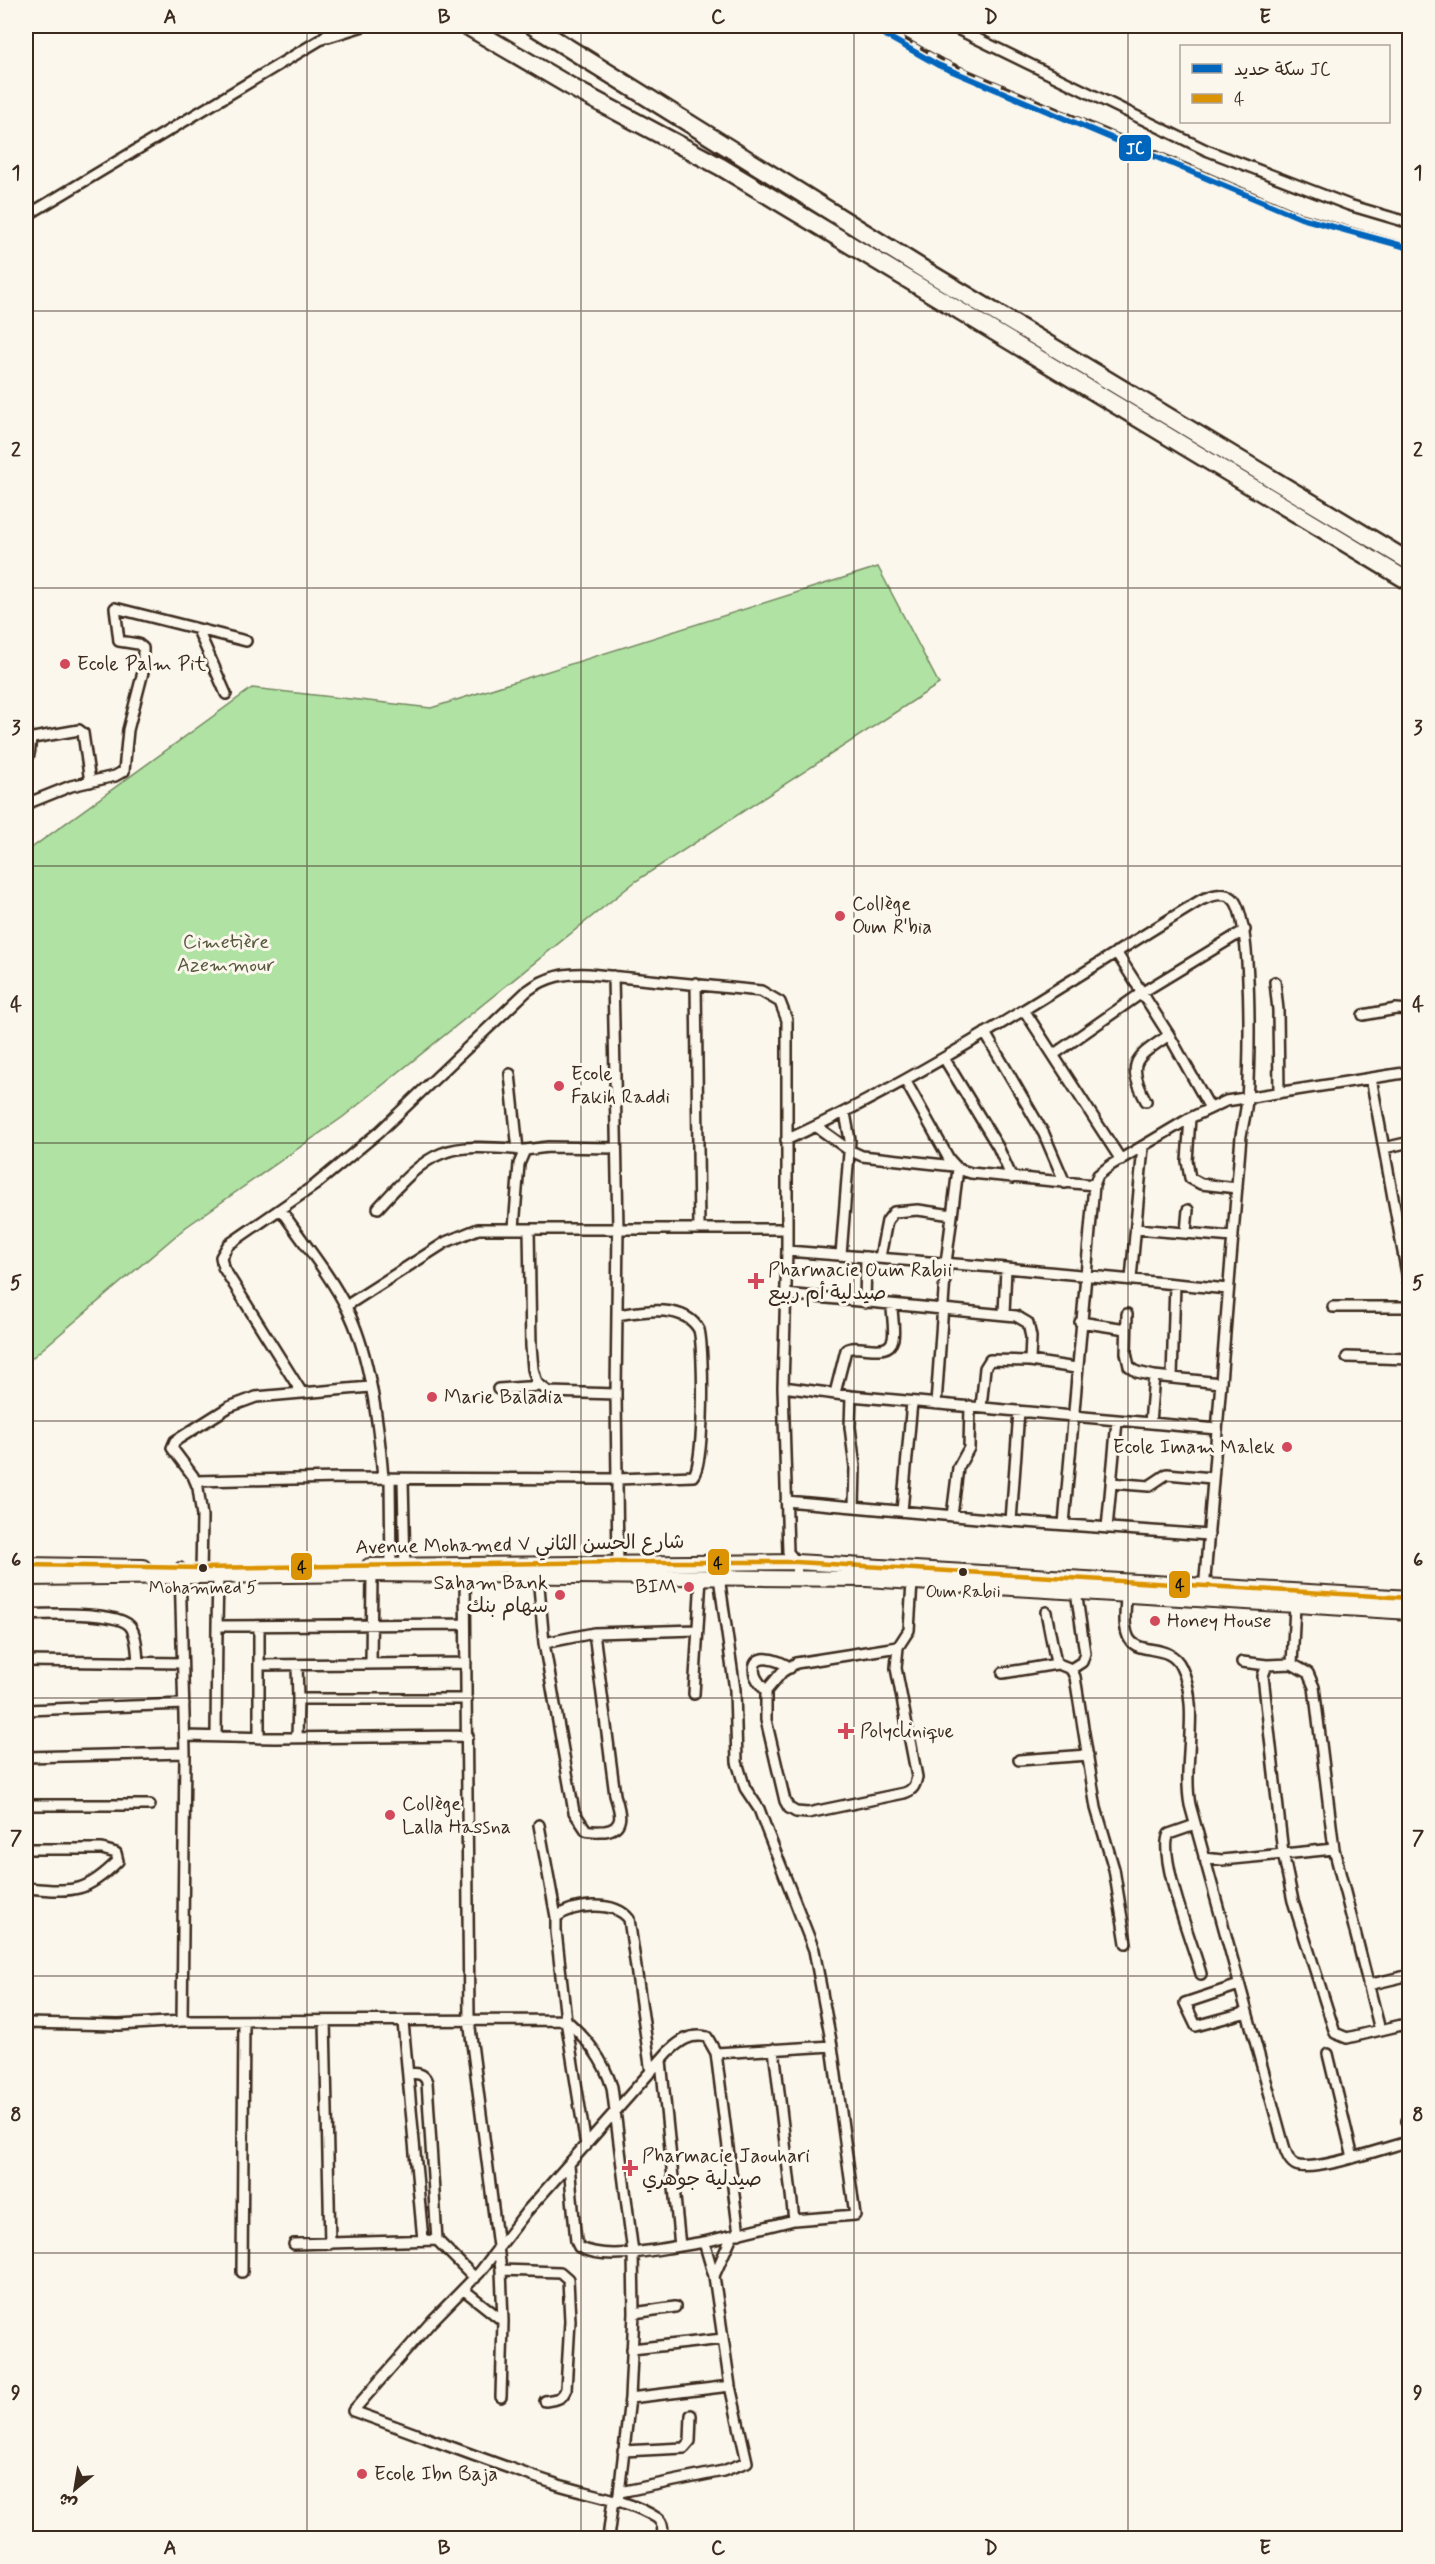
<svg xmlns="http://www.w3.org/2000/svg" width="1435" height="2564" viewBox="0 0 1435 2564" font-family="Mynerve,'Playpen Sans Arabic',sans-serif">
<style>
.green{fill:#afe2a3;stroke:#758660;stroke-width:1.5}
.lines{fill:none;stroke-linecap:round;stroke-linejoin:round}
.street-casing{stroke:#3b2a1e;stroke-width:14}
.secondary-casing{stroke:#3b2a1e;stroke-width:18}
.highway-casing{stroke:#3b2a1e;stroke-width:21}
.street{stroke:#fbf7ec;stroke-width:9}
.secondary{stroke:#fbf7ec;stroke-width:14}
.highway{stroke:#fbf7ec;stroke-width:16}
.rail-casing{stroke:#3b2a1e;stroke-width:5}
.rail{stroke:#fbf7ec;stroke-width:3;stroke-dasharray:9;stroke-linecap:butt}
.bus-1-casing{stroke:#fbf7ec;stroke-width:9}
.bus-1{stroke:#db9304;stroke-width:4.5}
.rail-1-casing{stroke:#fbf7ec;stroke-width:10}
.rail-1{stroke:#0065bd;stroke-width:6}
.grid{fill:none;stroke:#3b2a1e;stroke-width:1.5;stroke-opacity:0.55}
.poi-dot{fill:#d1495b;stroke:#fbf7ec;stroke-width:2}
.bus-dot{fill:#3b2a1e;stroke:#fbf7ec;stroke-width:2}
.labels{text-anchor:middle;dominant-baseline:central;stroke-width:6;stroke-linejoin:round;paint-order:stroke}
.bus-label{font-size:18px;fill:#3b2a1e;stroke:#fbf7ec}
.poi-label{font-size:20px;fill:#3b2a1e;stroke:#fbf7ec;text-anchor:start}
.park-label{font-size:20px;fill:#58583f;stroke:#fbf7ec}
.street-label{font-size:20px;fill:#3b2a1e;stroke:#fbf7ec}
.line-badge{stroke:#fbf7ec;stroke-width:2}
.badge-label{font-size:16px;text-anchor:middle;font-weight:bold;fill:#fff}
.pale-badge-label{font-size:16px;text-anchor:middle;font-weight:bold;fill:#111}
.neatline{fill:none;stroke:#3b2a1e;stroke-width:2}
.grid-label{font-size:20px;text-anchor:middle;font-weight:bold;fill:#3b2a1e}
</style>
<rect width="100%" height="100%" fill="#fbf7ec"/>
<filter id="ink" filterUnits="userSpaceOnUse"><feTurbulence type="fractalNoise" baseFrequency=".0167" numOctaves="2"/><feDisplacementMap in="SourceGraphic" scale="12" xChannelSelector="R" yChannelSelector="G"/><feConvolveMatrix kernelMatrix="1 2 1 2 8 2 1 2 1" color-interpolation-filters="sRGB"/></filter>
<g filter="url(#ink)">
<path class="green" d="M878,567l61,117 -303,197 -293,236 -157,110 -160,136v-511l226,-164 179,20z"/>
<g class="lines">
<g class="street-casing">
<path id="street" d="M951,26l255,124 143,55 61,18
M328,37l35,-11
M26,216l294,-176 17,-14
M198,630l28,64
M26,759c7,-6 1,-15 7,-21l46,-8 4,3 7,49
M26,804l45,-18 44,-10 9,-5 4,-41 15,-58v-24l-5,-4 -19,-3 -4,-33 131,33
M1116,952l53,83 41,73
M613,976l5,252 -2,166 2,174
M1275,982l3,28 1,83
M696,983l3,245
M1024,1010l97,150
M1363,1015l33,-6 14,1
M985,1033l59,101 21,49
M1053,1055l90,-63 102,-62
M944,1058l54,89 14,31
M510,1074l8,76
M1371,1078l39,212
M905,1080l44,79 9,10 13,4 123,12
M1146,1101c-21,-40 -10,-43 23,-66
M1190,1118l-3,43 3,17 11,6 36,4
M817,1127l32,23 13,6 92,10
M786,1140c146,-66 278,-157 415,-240 9,-4 22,-9 31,-2 22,17 17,170 15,202 -1,12 -4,24 -6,36l-37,455
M1384,1148l26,-6
M378,1208c55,-61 65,-65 147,-58
M281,1210c21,31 50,66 66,99 23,44 32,119 36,169
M514,1228l5,-64 6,-14 23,-3 68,1
M529,1229l2,117 2,23 4,14 12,9 67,2
M1136,1229l97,8
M1186,1232l2,-22
M787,1251l219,17 222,21
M841,1255l9,-115 -5,-27
M880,1257l7,-36 7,-9 24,-2 34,5
M1131,1279l12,-132
M785,1294l231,22 12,7 3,14 -1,24
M865,1303l1,-46
M346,1306l100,-64 32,-13h309
M1333,1307h77
M1004,1314l2,-46
M1127,1314l-1,39 3,13 8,6 17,4 -4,47
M1080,1322l46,7
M1347,1357l63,2
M1154,1376l66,7
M1172,1377l3,-93
M783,1387l68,9 366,33
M498,1389l42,-3
M302,1393l-79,-126 -2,-10 7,-12 87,-60 64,-53 148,-141c20,-15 38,-18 62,-17l172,17 19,11 7,18v231l-4,136 5,165 8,10 1,16
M835,1393l11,-43c12,-8 42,9 47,-11 2,-9 -1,-23 -1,-33
M851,1396l-1,31 5,40 -1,40
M936,1404l10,-141 12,-94
M981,1407l4,-39 5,-8 40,1 46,7
M390,1479l1,91
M403,1479l2,91
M195,1481l146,-3 277,1 75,-3c12,-10 11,-128 6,-146 -14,-27 -57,-19 -82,-15
M1111,1483l38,3 18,-12 45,4
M786,1501l225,20 198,14
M902,1511l10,-109
M952,1516l6,-48 11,-20 1,-42
M1011,1521l8,-110
M1064,1524l30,-339 4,-10 13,-10 79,-47 36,-17 184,-29
M1107,1528l10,-107
M180,1568l5,185 -3,268
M201,1575l1,-59 -4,-28 -5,-12 -21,-28 3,-7 54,-34 27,-10 114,-10
M465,1575l4,445 32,250 2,51 -2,76
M538,1575l6,68 30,169 12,18c6,2 13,1 19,1 22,-3 14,-22 10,-36l-21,-162 -50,10
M1126,1594c0,14 -4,34 4,46 10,15 40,3 51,27 20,40 1,95 9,138l94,341c2,7 5,16 12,19 18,8 92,-18 114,-24
M1295,1606l-3,58 -25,1 -4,11 20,177 10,48 42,132 12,5 63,-15
M1046,1612l10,51 15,6 4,8 21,131 18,61 12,74
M26,1615c20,-1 91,-4 104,11 7,9 7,25 8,36
M217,1626l1,-50
M594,1633l104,-3
M898,1647l-2,21 21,109c-2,9 -4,13 -13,16l-96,20 -12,-1 -7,-4 -4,-7 -19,-81v-29l16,-19 14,-9 102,-16 11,-17 3,-48
M26,1661l156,2
M1242,1662l25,3
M371,1664l1,-90
M1292,1664l16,9 6,14 20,162 46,181
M259,1665l207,-2
M297,1665l1,34
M1071,1669l11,-7 3,-9 -9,-62
M1003,1673l54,-9
M766,1691c-4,-5 -9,-10 -11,-16 -6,-25 24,-16 35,-7
M694,1694l7,-117
M26,1710l158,-6
M185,1736l90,2 193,-2
M216,1736l1,-110 248,-2
M259,1738v-112
M297,1738l1,-39h169
M26,1757l159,-4
M1019,1760l69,-5
M26,1805h124
M539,1825l17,92
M1195,1825l-26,9c-12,22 25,113 32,140
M26,1849h76l14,4 2,8c-35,35 -47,30 -92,27
M1204,1858l18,2 112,-11
M1239,1985l-54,18 11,23 51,-14
M1368,1985l42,-10
M325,2021l5,223
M403,2022l20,218
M26,2023l93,2 63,-4 384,-1c22,20 37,39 46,67l21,166 1,60 -4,85 -12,104
M774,2049l20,171
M1328,2054l25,104
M408,2074c9,-1 16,-1 19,8l10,158
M1407,2121l3,-1
M586,2146l-20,-126 -10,-89v-14c18,-13 58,-17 73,2l22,153
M569,2165l7,76 3,6c26,14 73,3 101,-1
M739,2234l-23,-181 116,-7
M704,2242l90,-22 61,-5 -23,-169 -18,-96 -48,-122 -7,-19 -14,-21 -8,-26 -2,-72 -16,-113
M294,2244l143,-4 38,38
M501,2270l59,2 8,7 2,42 -4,68c-4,11 -10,10 -21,12
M242,2272l2,-251
M714,2276l18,-40
M464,2290l39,31
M634,2313l41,-6
M632,2349l91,-10
M630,2398l100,-12
M623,2451l61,-3 6,-7 1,-26
M620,2492l103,-21 24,-9 -17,-76 -16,-110 -10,-34 -24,4 -19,-185
M608,2538l5,-38
M662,2538c1,-7 2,-15 -5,-20 -27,-18 -70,-24 -101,-34 -68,-22 -135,-49 -203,-73l79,-90 48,-49 47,-61 141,-159c12,-11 22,-19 39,-15l9,16"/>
</g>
<g class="secondary-casing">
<path id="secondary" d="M26,1565l117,2
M369,1566l427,-4 614,36
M26,1578l346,-4 494,5 544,33"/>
</g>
<g class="highway-casing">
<path id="highway" d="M467,26l113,66 141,75 689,415
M533,26l390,243 487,293"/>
</g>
<use href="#street" class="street"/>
<use href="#secondary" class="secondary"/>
<use href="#highway" class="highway"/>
<g class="rail-casing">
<path id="rail" d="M881,26l58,33 363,156 108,31"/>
</g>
<use href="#rail" class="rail"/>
<g class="bus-1-casing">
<path id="bus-1" d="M26,1565l175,3 417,-6h178l614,36"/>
</g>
<use href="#bus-1" class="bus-1"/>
<g class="rail-1-casing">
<path id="rail-1" d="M869,26l69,39 363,153 109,30"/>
</g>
<use href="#rail-1" class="rail-1"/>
</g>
</g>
<path class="grid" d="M307,26v2512M581,26v2512M854,26v2512M1128,26v2512M26,311h1384M26,588h1384M26,866h1384M26,1143h1384M26,1421h1384M26,1698h1384M26,1976h1384M26,2253h1384"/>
<g class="poi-dot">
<circle cx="65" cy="664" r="6"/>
<circle cx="840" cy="916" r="6"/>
<circle cx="559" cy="1086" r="6"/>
<path d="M753 1272h6v6h6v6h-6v6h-6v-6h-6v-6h6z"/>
<circle cx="432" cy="1397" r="6"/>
<circle cx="1287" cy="1447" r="6"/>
<circle cx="689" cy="1587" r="6"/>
<circle cx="560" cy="1595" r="6"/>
<circle cx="1155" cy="1621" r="6"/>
<path d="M843 1722h6v6h6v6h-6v6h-6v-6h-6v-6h6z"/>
<circle cx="390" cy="1815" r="6"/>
<path d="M627 2159h6v6h6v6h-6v6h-6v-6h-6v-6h6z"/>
<circle cx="362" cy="2474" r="6"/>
</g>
<g class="bus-dot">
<circle cx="203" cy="1568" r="5"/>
<circle cx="963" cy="1572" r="5"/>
</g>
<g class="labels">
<g class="bus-label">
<text x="203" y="1588">Mohammed 5</text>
<text x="963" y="1592">Oum Rabii</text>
</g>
<g class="poi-label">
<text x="77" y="664">Ecole Palm Pit</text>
<text x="852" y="904">Collège<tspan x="852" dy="23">Oum R'bia</tspan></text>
<text x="571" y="1074">Ecole<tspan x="571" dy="23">Fakih Raddi</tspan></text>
<text x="768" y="1270">Pharmacie Oum Rabii<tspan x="768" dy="23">صيدلية أم ربيع</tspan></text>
<text x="444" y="1397">Marie Baladia</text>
<text x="1275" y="1447" text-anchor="end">Ecole Imam Malek</text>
<text x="548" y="1583" text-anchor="end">Saham Bank<tspan x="548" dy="23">سهام بنك</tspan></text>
<text x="677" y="1587" text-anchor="end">BIM</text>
<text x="1167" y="1621">Honey House</text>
<text x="860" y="1731">Polyclinique</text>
<text x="402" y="1804">Collège<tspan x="402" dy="23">Lalla Hassna</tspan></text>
<text x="642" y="2156">Pharmacie Jaouhari<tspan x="642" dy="23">صيدلية جوهري</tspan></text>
<text x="374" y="2474">Ecole Ibn Baja</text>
</g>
<g class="park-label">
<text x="226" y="942">Cimetière<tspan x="226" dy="23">Azemmour</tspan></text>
</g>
<g class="street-label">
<text transform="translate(520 1545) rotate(-1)">Avenue Mohamed V شارع الحسن الثاني</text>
</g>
</g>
<g class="line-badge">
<rect x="1118" y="134" width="34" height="28" rx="6" fill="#0065bd"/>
<rect x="707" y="1548" width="23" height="28" rx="6" fill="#db9304"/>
<rect x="290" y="1552" width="23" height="29" rx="6" fill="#db9304"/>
<rect x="1168" y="1570" width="23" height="29" rx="6" fill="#db9304"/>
</g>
<g class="badge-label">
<text x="1135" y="154">JC</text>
</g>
<g class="pale-badge-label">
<text x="718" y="1568">4</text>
<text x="302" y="1572">4</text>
<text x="1180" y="1590">4</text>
</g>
<rect width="1435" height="2564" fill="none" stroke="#fbf7ec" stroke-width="66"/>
<rect x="1180" y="45" width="210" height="78" fill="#fbf7ec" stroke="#aea59a" stroke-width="1.5"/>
<rect x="1192" y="64" width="30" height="9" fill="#0065bd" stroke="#aea59a" stroke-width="1.5"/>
<text x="1234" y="75" font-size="18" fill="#3b2a1e">سكة حديد JC</text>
<rect x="1192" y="94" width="30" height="9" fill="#db9304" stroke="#aea59a" stroke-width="1.5"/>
<text x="1234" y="105" font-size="18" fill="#3b2a1e">4</text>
<g transform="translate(75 2489) rotate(210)" stroke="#fbf7ec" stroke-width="4.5" paint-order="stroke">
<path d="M0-4.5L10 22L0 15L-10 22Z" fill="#3b2a1e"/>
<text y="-9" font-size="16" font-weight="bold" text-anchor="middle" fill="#3b2a1e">ش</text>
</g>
<rect x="33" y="33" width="1369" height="2498" class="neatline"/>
<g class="grid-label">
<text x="170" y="23">A</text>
<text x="444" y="23">B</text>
<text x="718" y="23">C</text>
<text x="991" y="23">D</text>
<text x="1265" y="23">E</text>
<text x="16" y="179">1</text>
<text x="1418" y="179">1</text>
<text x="16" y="456">2</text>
<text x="1418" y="456">2</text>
<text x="16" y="734">3</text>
<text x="1418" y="734">3</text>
<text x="16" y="1011">4</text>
<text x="1418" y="1011">4</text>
<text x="16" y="1289">5</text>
<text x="1418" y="1289">5</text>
<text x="16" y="1566">6</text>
<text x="1418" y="1566">6</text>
<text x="16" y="1844">7</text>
<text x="1418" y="1844">7</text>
<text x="16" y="2121">8</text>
<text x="1418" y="2121">8</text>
<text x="16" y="2399">9</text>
<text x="1418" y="2399">9</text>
<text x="170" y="2554">A</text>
<text x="444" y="2554">B</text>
<text x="718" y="2554">C</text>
<text x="991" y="2554">D</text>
<text x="1265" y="2554">E</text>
</g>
</svg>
